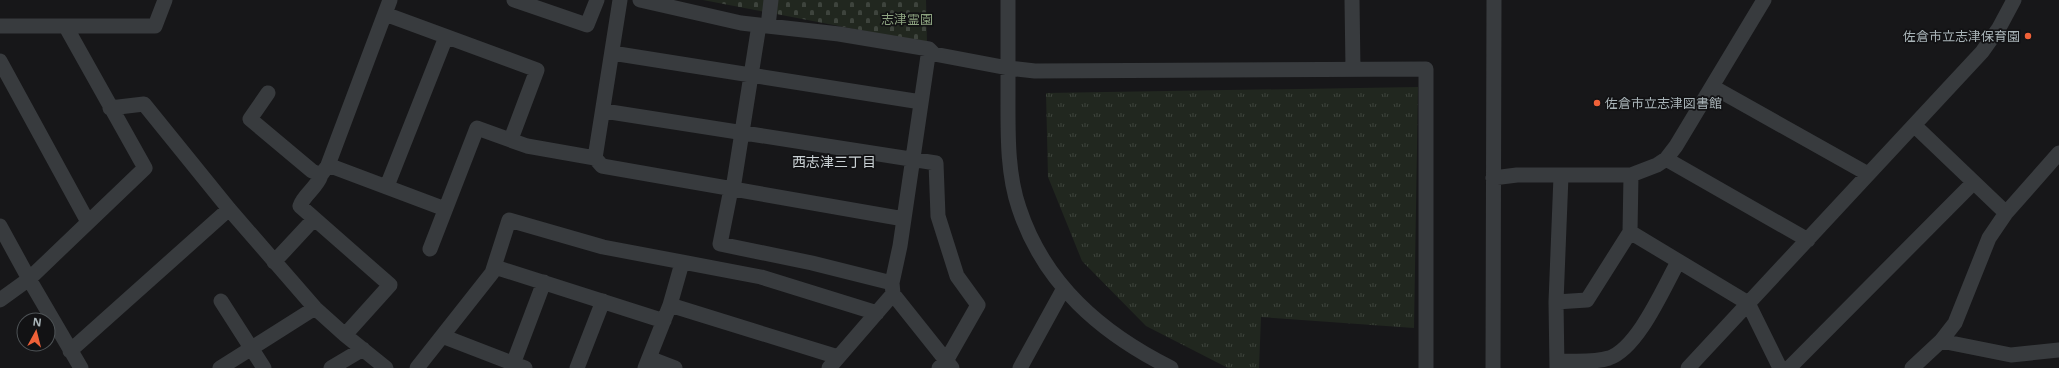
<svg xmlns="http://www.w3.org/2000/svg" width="2059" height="368" viewBox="0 0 2059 368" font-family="'Noto Sans','Noto Sans JP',sans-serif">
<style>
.grass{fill:url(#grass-tufts)}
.cemetery{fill:url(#cemetery-stones)}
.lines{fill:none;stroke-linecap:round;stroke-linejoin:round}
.minor{stroke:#383b3e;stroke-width:15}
.poi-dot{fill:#ef6138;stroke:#121214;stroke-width:1.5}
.labels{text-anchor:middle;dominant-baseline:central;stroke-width:3.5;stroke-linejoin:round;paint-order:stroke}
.park-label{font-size:13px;fill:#8da380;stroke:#121214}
.poi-label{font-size:13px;fill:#a9b4b8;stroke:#121214;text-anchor:end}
.neighbourhood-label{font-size:14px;fill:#cad1d4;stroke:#121214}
</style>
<defs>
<pattern id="grass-tufts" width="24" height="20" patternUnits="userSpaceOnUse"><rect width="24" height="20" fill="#21271f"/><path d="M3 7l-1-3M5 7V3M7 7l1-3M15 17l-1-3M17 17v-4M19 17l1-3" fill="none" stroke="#3e443d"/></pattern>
<pattern id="cemetery-stones" width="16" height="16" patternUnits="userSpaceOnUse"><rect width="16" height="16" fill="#21271f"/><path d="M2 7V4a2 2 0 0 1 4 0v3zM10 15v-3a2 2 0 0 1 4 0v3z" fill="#3e443d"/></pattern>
</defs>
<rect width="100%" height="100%" fill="#171719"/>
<path class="grass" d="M1418,87l-4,241 -153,-11 -2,51h-31l-82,-42 -64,-65 -34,-84 -2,-84z"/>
<path class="cemetery" d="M703,0h223l1,43z"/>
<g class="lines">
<path class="minor" d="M390,0l-62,165 117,44
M514,0l73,25 10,-25
M640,0l101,23 98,11 90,15 5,5 74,14 27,3 391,-2v299
M1008,0c0,32 0,65 0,97 0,36 -1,76 11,111 25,76 82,125 152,160
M1352,0l1,69
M385,14l152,56 -26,69
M0,26h155l10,-26
M768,26l3,-26
M929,49l-29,197 -8,37 1,11 59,74
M612,53l309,49
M0,61l88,161
M1713,87l155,87
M268,93l-18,26 62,52 9,4 5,-7
M110,108l34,-4 85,105 86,99 30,27 41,33
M604,111l332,52 2,53 19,60 21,29 -32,56 -7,7
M1915,126l91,87
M595,158l25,-158
M1666,159l142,81
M321,175c-4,13 -17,19 -21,31l90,79 -45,50
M1631,175l-1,57 118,71 32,65
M1493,178l24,-3h114l26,-10 9,-6 10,-13 88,-146
M387,186l59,-149
M731,189l-11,55 92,19 80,20
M733,189l26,-164
M0,226l29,53 52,89
M430,249l47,-121 50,18 68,12 7,8 302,53
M274,262l40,-43
M495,267l169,54
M0,300l29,-21 116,-111 -79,-141
M221,301l43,67
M1556,302l31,-2 43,-68
M670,305l168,52
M442,336l83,32
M1941,341l70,14 48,-5
M70,351l159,-142
M649,358l26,10
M1557,361c16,0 36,2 52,-3 29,-10 54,-69 69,-96
M513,364l31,-82
M220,368l95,-60
M331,368l32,-19
M417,368l75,-95 17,-53 94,27 158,30 116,36
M577,368l26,-67
M645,368l25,-63 12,-42
M829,368l64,-74
M1020,368l44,-80
M1493,368l1,-368
M1557,368l-1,-66 5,-126
M1688,368l294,-316 17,-24 15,-28
M1789,368l184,-185
M1912,368l29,-27 14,-18 34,-85 17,-25 53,-60"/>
</g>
<g class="poi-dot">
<circle cx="2028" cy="36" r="4"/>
<circle cx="1597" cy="103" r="4"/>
</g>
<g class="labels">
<g class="park-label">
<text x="907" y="19">志津霊園</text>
</g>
<g class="poi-label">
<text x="2020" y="36">佐倉市立志津保育園</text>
<text x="1605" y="103" text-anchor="start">佐倉市立志津図書館</text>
</g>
<g class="neighbourhood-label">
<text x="834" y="161">西志津三丁目</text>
</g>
</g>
<g transform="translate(36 332) rotate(7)"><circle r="19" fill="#121214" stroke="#4e5356"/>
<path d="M0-3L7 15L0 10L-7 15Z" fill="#ef6138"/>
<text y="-6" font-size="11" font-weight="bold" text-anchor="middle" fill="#a9b4b8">N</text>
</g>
</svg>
